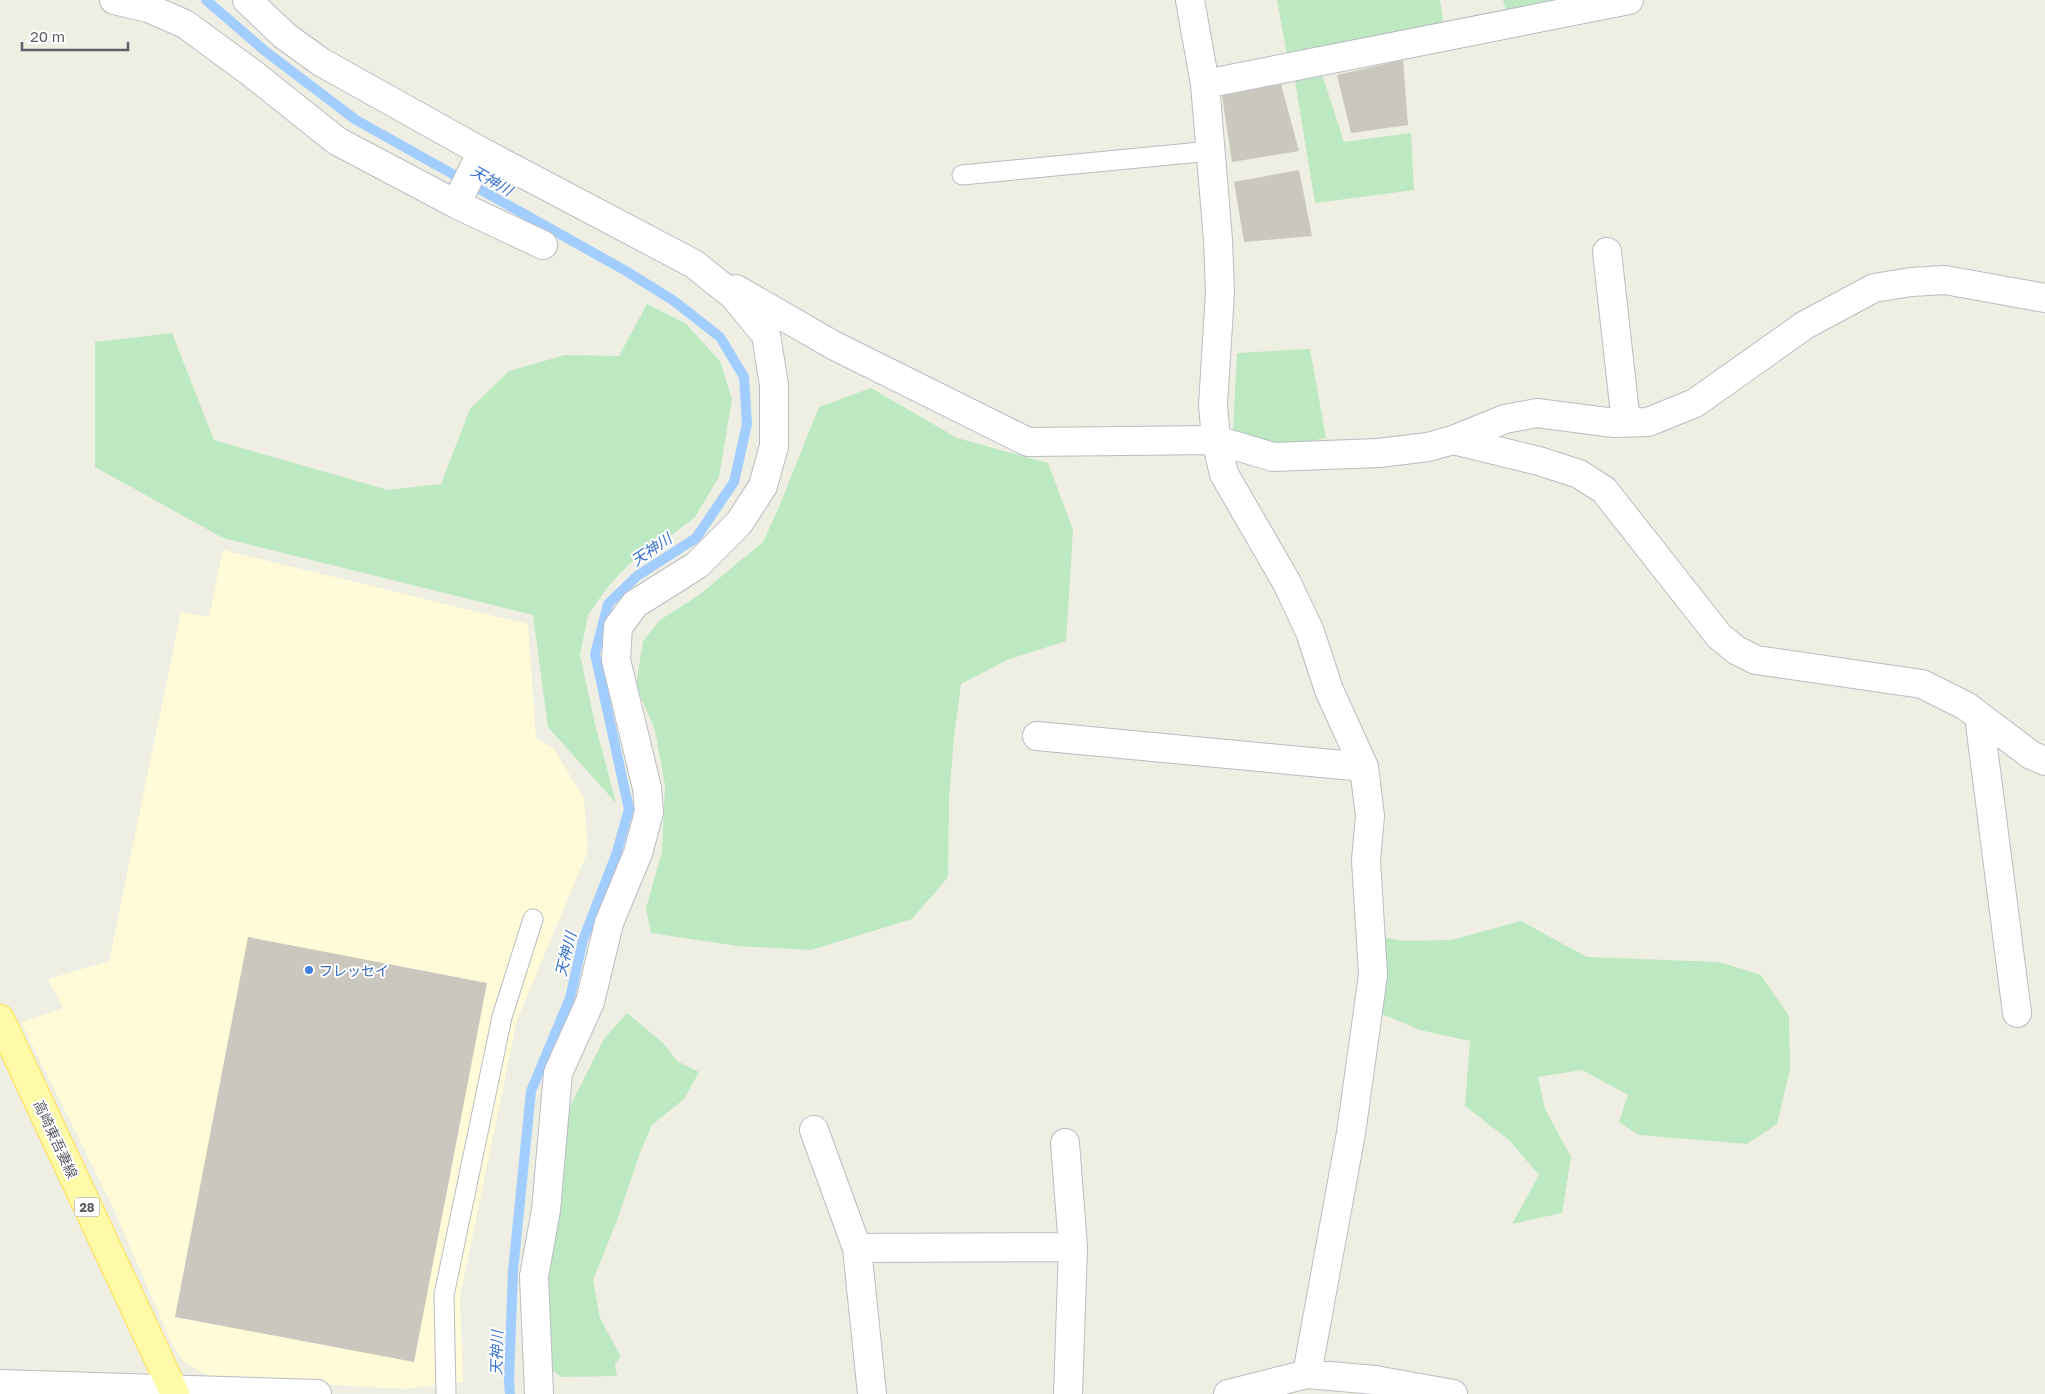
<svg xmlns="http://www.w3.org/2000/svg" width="2045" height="1394" viewBox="0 0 2045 1394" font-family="'Golos Text','Noto Sans JP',sans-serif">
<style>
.commercial{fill:#fffad7}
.green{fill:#bce9c1}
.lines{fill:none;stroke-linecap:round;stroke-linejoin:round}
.stream{stroke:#a2cdff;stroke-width:10}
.building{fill:#cac7bf}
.lane-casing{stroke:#babcc3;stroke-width:21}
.street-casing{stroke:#babcc3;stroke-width:30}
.primary-casing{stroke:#ffdf4b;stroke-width:30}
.lane{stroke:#fff;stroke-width:19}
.street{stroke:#fff;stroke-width:28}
.primary{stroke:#fffaa7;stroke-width:28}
.shop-dot{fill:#3f7fe0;stroke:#fff;stroke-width:2}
.labels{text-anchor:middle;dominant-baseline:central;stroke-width:4;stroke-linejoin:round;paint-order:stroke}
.shield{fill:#fff;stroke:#8c8e93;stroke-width:1}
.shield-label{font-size:12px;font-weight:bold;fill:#5b5e65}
.shop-label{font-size:14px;fill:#366cbe;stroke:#fff;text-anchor:start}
.street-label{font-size:14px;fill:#5b5e65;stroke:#fff}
.water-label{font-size:15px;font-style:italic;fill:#3973cf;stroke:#fff}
</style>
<rect width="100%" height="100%" fill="#efeee2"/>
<path class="commercial" d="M223,550l305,74 8,114 17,10 31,50 4,53 -71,169 -57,277 3,85 -59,7 -191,-11 -29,-15 -13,-21 -57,-132 -93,-188 42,-14 -15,-29 61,-18 72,-349 28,5z"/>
<path class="green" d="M1277,0h163l4,26 -157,28z
M1503,0h97l-92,18z
M1322,74l22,68 67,-9 3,57 -99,13 -20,-122z
M647,304l38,19 35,38 12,38 -13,78 -24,40 -31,24 -36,24 -22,24 -18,26 -8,40 15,69 21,79 -68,-76 -15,-112 -310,-77 -128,-71v-125l77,-9 42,107 174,50 53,-6 29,-75 39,-38 56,-16 54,1z
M1310,349l16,89 -47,9 -46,-17 4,-77z
M871,388l86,50 91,25 25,67 -7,111 -59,19 -46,24 -7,52 -5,63 -1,78 -36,42 -101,31 -73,-4 -87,-13 -5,-25 16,-56 3,-67 -10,-55 -19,-44 7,-45 17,-21 39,-25 64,-53 16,-35 40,-100z
M1521,921l66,36 132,5 42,13 28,41 1,53 -13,55 -30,20 -108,-9 -20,-13 9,-27 -46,-25 -44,7 7,32 26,48 -9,56 -50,11 27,-49 -30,-35 -44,-34 5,-65 -50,-11 -62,-26 12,-69 34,6 47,-1z
M627,1013l36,30 14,18 22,11 -15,27 -32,26 -11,25 -25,73 -23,57 7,38 21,39 -6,7 2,12 -56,1 -10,-8 -6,-93 6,-51 13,-50 -1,-55 41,-81z"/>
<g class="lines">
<path class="stream" d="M206,0l59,51 91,69 270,151 48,30 46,36 24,40 3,47 -13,58 -38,56 -59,38 -29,28 -13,50 34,155 -13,46 -33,85 -13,58 -39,93 -18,180 -4,108 1,15"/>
</g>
<path class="building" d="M1403,60l5,65 -57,8 -14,-58z
M1281,84l18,67 -67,11 -10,-66z
M1299,170l13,66 -68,6 -10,-60z
M248,937l239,46 -73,379 -239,-45z"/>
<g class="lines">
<g class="lane-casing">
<path id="lane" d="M962,175l249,-24
M446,1394l-2,-99 58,-278 31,-98"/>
</g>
<g class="street-casing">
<path id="street" d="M114,0l34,8 37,16 68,50 84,67 119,63 87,41
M247,0l38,36 36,26 161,90 212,112 40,32 32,39 8,50v61l-11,40 -24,37 -42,42 -62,39 -17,23 -2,33 31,128 2,24 -11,41 -29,70 -19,79 -32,71 -12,137 -12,66 5,118
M1190,0l15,84 13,156 2,52 -7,113 3,35 8,34 63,109 23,49 19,58 35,77 6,49 -4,44 7,115 -22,158 -44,241
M1205,84l424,-84
M456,204l26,-52
M1607,252l19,171
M736,289l97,56 195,97 188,-2 57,17 106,-4 49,-6 25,-7 52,-21 32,-6 77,10 34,-1 47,-19 110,-78 69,-37 37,-6 34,-2 100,18
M1453,440l86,21 40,13 25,16 115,146 17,14 20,10 166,24 44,22 65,49 14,6
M1979,716l38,297
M1037,736l327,31
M814,1130l43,118 15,146
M1065,1143l8,104 -5,147
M857,1248l216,-1
M0,1384l317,10
M1228,1394l79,-20 68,6 78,14"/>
</g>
<g class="primary-casing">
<path id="primary" d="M0,1019l175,375"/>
</g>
<use href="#lane" class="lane"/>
<use href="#street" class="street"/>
<use href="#primary" class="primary"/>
</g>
<circle class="shop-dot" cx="309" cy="970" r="5"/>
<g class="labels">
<rect class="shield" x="74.5" y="1197.5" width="25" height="19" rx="4"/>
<g class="shield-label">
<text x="87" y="1207">28</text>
</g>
<g class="shop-label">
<text x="319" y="970">フレッセイ</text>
</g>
<g class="street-label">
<text transform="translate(56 1139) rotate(65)">高崎東吾妻線</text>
</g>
<g class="water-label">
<text transform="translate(492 180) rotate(30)">天神川</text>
<text transform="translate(651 549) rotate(-34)">天神川</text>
<text transform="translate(565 954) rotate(-76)">天神川</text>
<text transform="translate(496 1353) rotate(-89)">天神川</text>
</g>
</g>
<path d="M22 42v8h106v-8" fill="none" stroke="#5b5e65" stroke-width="2.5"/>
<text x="30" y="42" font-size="15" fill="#5b5e65" stroke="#ffffff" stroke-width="4" paint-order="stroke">20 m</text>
</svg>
